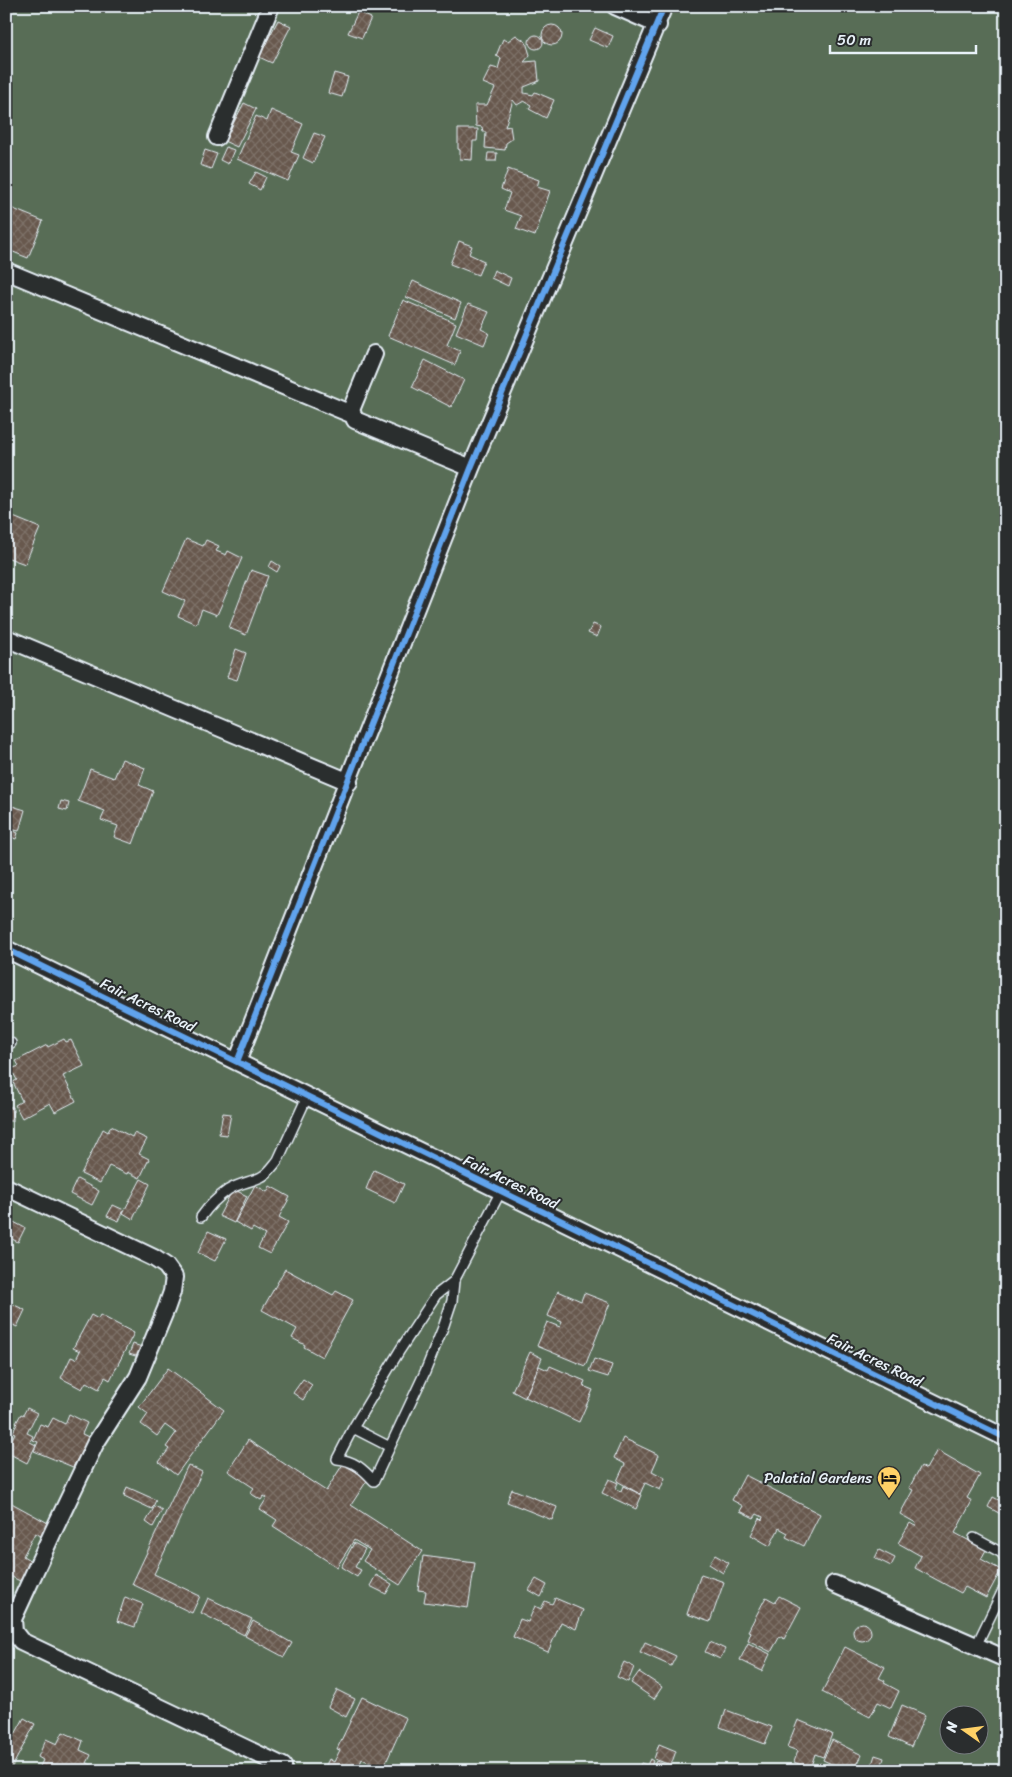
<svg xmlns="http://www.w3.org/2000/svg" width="1012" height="1777" viewBox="0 0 1012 1777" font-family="Sriracha,sans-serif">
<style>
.garden{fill:#596d57;stroke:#a0afa8;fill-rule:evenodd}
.building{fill:url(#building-cross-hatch);stroke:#e8f1f8}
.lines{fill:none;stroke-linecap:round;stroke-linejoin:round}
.lane-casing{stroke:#e8f1f8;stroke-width:12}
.street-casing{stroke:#e8f1f8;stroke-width:20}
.lane{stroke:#2a2d2e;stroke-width:9}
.street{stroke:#2a2d2e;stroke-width:16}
.cycleway-casing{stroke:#2a2d2e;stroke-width:9}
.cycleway{stroke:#60a3ed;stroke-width:6}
.labels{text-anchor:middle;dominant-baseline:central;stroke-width:4;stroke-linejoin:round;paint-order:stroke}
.street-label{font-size:15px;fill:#e8f1f8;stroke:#2a2d2e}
.poi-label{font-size:15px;fill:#e8f1f8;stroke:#2a2d2e;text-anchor:end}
</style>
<defs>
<pattern id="building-cross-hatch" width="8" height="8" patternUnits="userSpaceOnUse" patternTransform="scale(1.25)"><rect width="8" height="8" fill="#67594e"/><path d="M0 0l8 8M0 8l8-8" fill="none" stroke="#7d7168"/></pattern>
</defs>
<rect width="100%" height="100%" fill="#2a2d2e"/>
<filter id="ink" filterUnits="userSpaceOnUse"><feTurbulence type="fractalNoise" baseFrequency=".02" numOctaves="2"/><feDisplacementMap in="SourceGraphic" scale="10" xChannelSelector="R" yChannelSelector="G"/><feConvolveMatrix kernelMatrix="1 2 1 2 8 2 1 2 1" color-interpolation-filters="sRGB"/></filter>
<g filter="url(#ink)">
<path class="garden" d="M6,6h1000v1765h-1000zM950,1714h30v30h-30z"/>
<path class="building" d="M358,12l13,6 -9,20 -14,-5z
M278,20l13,6 -19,37 -13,-6z
M542 35a10 10 0 1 1 20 0a10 10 0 1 1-20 0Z
M595,28l18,8 -5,12 -19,-8z
M529 42a7 7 0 1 1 14 0a7 7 0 1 1-14 0Z
M516,35l10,7 4,13 -6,7 13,-1 2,20 -15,6v6l9,2 2,-3 19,8 -8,18 -17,-9 2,-4 -7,-4 -7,4 -4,-5 -8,27 5,-1 2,13 -6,4 -1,7 -20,-2 1,-16h-3l-1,-5 -6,-1 -1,-21h12l8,-17 -12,-5 8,-16 7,2 3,-11 -5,-2 7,-17 5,2z
M334,73l14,4 -6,20 -14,-4z
M244,103l12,6 -19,38 -13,-6z
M271,110l32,14 -12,28 8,3 -11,26 -51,-22 19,-43 11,5z
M458,129h20l-1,12h-4l-1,19 -12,-1v-9l-2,-1z
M314,133l11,4 -12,26 -10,-5z
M226,147l8,3 -6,14 -8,-4z
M205,150l12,4 -6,15 -11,-4z
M488,153h9l-1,8h-9z
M508,169l31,11 -2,7 13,4 -15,45 -19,-7 5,-13 -17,-6 6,-17 -9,-4z
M256,172l10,5 -6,13 -11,-6z
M6,206l37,15 -15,37 -22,-9z
M459,241l13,5 -3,8 15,7 -6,14 -28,-11z
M494,270l17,8 -3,8 -17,-8z
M413,281l48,22 -6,15 -49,-21z
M403,300l53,23 -9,22 13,6 -5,14 -67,-29z
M468,304l21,8 -8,17 8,4 -5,12 -28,-12z
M425,360l39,20 -13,27 -39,-20z
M6,514l34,14 -15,36 -19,-7z
M186,539l17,7 3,-6 13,6 -3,5 10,4 2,-4 14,7 -25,57 -15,-6 -6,15 -18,-8 7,-15 -22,-10z
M272,561l8,5 -3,6 -8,-5z
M251,570l17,6 -22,59 -17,-7z
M593,624l8,3 -4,10 -9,-4z
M236,649l10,4 -9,27 -10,-3z
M122,759l23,9 -6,17 14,6 -20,53 -19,-7 4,-11 -17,-6 4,-9 -27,-10 12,-32 24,9z
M61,801l8,2 -2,8 -8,-2z
M12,806l13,4 -6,21 -13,-3z
M7,828l11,5 -2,6 -10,-4z
M64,1039l2,3 5,-2 13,26 -21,10 13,25 -21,11 -5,-9 -28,15 -7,-13 7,-4 -9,-19 4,-2 -6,-11 8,-3 -3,-5 31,-16 1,2z
M6,1107h7v14h-7z
M223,1113l8,1 -4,21 -8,-1z
M111,1126l21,11 2,-4 13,6 -8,15 10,5 -9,19 -12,-6 -1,2 -18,-8 -9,17 -19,-9 22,-45 5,3z
M374,1170l30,14 -9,19 -29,-14z
M77,1179l22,12 -7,14 -22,-11z
M141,1179l9,5 -17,35 -10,-6z
M255,1185l12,7 3,-6 20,11 -11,20 9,5 -18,32 -12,-6 7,-13 -12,-7 -2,3 -16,-9z
M233,1189l14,7 -13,27 -15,-7z
M113,1205l11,5 -5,11 -12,-5z
M8,1219l17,9 -7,14 -12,-6v-13z
M208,1231l18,8 -11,22 -17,-8z
M285,1269l48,26 3,-4 17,9 -31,57 -18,-10 1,-2 -13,-7 5,-9 -35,-19z
M558,1291l23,10 3,-8 26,10 -25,63 -48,-20 10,-24 13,5 2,-5 -14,-6z
M6,1301l19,9 -8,17 -6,-3 -5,10z
M91,1315l7,4 2,-4 34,18 -24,47 -5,-3 -6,12 -13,-7 -4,7 -21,-11 10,-21 5,2 4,-8 -7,-3z
M133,1344l9,3 -3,10 -10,-3z
M530,1352l12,6 -17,40 -13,-7z
M594,1359l18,6 -4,12 -19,-6z
M539,1366l9,4 2,-4 35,15 -2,5 10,4 -14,32 -54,-25z
M168,1368l56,42 -48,65 -17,-13 10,-13 -3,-2 10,-14 -11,-8 -8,11 -16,-12 7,-10 -9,-7z
M303,1379l9,6 -9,15 -10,-7z
M27,1408l10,5 -10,20 6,3 -3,6 6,3 -9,18 -21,-11v-2l9,-17 -2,-1 4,-8 -1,-1 5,-9 2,1z
M69,1414l18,9 -5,11 11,5 -10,21 -5,-2 -5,9 -39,-16 4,-9 -5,-2 7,-16 8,3 5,-9 12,6z
M623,1438l36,17 -7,16 13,7 -5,12 -15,-7 -5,11 -23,-13 8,-17 -11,-6z
M248,1440l78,51 17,-27 25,15 -17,26 71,46 -22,34 -37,-24 7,-11 -16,-10 -17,27 -64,-41 4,-6 -17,-11 7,-11 -3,-2 -3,4 -11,-7 4,-5 -26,-17z
M937,1450l43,25 -13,23 5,3 -17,32 31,17 -5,9 20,11 -15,28 -21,-11 -4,6 -46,-25 6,-12 -23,-13 12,-20 5,3 1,-3 -16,-9 13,-24 -4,-2 12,-22 5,3z
M188,1465l14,7 -48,102 46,22 -8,17 -60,-29z
M745,1475l75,39 -16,32 -18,-9 2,-4 -9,-5 -9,18 -19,-11 9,-17 2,2 1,-3 -6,-3 -3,4 -14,-7 3,-5 -11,-6z
M609,1479l9,4 -3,6 6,2 2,-5 19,9 -6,14 -34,-16z
M127,1487l29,13 -4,9 -28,-13z
M512,1489l45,18 -5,13 -45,-18z
M993,1497l13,7v13l-18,-10z
M6,1500l42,23 -7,13 -6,-3 -12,23 8,5 -11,20 -12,-6 -2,3z
M155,1506l7,4 -9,17 -7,-5z
M354,1543l11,6 -10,18 6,3 -4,7 -16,-10z
M879,1550l16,8 -4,8 -16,-8z
M715,1555l14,8 -6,10 -14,-9z
M423,1556l52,7 -7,45 -44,-6 2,-11 -8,-1z
M701,1574l23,8 -14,40 -23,-8z
M376,1575l16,9 -6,10 -16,-8z
M536,1579l11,6 -6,12 -12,-7z
M779,1596l22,11 -17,32 -4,-3 -9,16 -23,-12 3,-8 -3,-1 18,-34 9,5z
M125,1597l18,7 -8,23 -18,-6z
M208,1598l44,21 -8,16 -43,-22z
M555,1598l28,12 -7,19 -15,-7 -13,30 -35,-15 7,-18 8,3 7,-16 6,3 4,-8 7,3z
M253,1621l39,22 -8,14 -39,-21z
M853 1632a9 9 0 1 1 18 0a9 9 0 1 1-18 0Z
M645,1642l31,14 -5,10 -31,-14z
M710,1642l15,7 -5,10 -15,-7z
M748,1643l22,11 -8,17 -22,-11z
M845,1647l40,20 -6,11 6,3 -1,2 15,8 -8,17 -13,-6 -8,15 -48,-25z
M624,1662l10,5 -6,15 -11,-5z
M639,1672l23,15 -8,12 -23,-16z
M337,1690l18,9 -9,18 -18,-10z
M362,1697l44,21 -23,51 -21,-10 -5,12h-34l6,-12 5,3 6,-12 -3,-1z
M6,1705l4,2 -3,6 6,3 -7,13z
M902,1705l23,10 -14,32 -22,-10z
M726,1710l46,17 -7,17 -45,-17z
M24,1718l11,6 -23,43 -6,-4v-28l7,3z
M798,1720l34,14 -9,23 -8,-3 -5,15 -16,-7 4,-11 -11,-4z
M63,1732l20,9 -3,9 11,5 -4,8 7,3 -3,5h-53l5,-11 -5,-3 8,-18 11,5z
M832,1740l30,15 -8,16h-18l2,-4 -15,-7z
M659,1744l17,7 -5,14 -17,-6z
M875,1755l9,3 -4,13h-10z
M650,1759l3,2 -4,10h-11l3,-8 6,2z
M656,1761l14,6 -2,4h-17z
M820,1763l14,8h-16z
M449,1765l18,5v1h-20z"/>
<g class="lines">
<g class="lane-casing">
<path id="lane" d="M6,1041l5,2
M201,1217c7,-10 17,-20 27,-27 11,-7 23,-8 33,-13 7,-3 12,-11 17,-17l29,-63
M454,1281l-18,14 -36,55 -47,78 -16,31c17,1 27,11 37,22l51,-109 19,-47 8,-24 2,-20 47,-90
M353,1428l37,19
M974,1538l28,15 4,8
M976,1646l30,-62"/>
</g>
<g class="street-casing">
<path id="street" d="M615,6l43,19
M217,137l54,-131
M6,271l345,143
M374,354l-23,56 4,10 116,48
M6,638l343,144
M6,949l1000,489
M237,1062l234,-594 193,-462
M6,1187l148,71 12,8 8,11 -2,15 -6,17 -28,68 -43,67 -43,90 -39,85 1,13 7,9 262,125
M834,1584l172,75"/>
</g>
<use href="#lane" class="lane"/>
<use href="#street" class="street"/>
<g class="cycleway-casing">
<path id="cycleway" d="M6,949l1000,489
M237,1062l234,-594 193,-462"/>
</g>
<use href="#cycleway" class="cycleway"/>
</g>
</g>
<defs>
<g id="hotel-pin" transform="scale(1.25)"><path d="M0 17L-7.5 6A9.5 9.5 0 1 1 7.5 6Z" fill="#ffd166" stroke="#2a2d2e"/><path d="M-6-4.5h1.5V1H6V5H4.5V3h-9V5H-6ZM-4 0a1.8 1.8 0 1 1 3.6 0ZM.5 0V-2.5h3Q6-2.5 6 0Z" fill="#111"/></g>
</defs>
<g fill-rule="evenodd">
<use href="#hotel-pin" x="889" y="1478"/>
</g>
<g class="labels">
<g class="street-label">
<text transform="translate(148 1005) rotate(26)">Fair Acres Road</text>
<text transform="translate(511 1182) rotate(26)">Fair Acres Road</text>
<text transform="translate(875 1360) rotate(26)">Fair Acres Road</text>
</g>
<g class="poi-label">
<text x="872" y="1478">Palatial Gardens</text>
</g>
</g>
<rect width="1012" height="1777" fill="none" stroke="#2a2d2e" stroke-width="25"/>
<rect x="12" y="12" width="987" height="1752" fill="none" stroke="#e8f1f8" stroke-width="2" filter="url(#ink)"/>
<g transform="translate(964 1730) rotate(284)"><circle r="24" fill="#2a2d2e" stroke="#767b7f"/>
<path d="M0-4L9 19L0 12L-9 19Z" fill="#ffd166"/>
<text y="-8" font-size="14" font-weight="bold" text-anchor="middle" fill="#e8f1f8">N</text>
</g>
<path d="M830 45v8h146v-8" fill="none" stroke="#e8f1f8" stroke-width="2.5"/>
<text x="837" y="45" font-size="15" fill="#e8f1f8" stroke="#2a2d2e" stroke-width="4" paint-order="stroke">50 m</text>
</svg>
